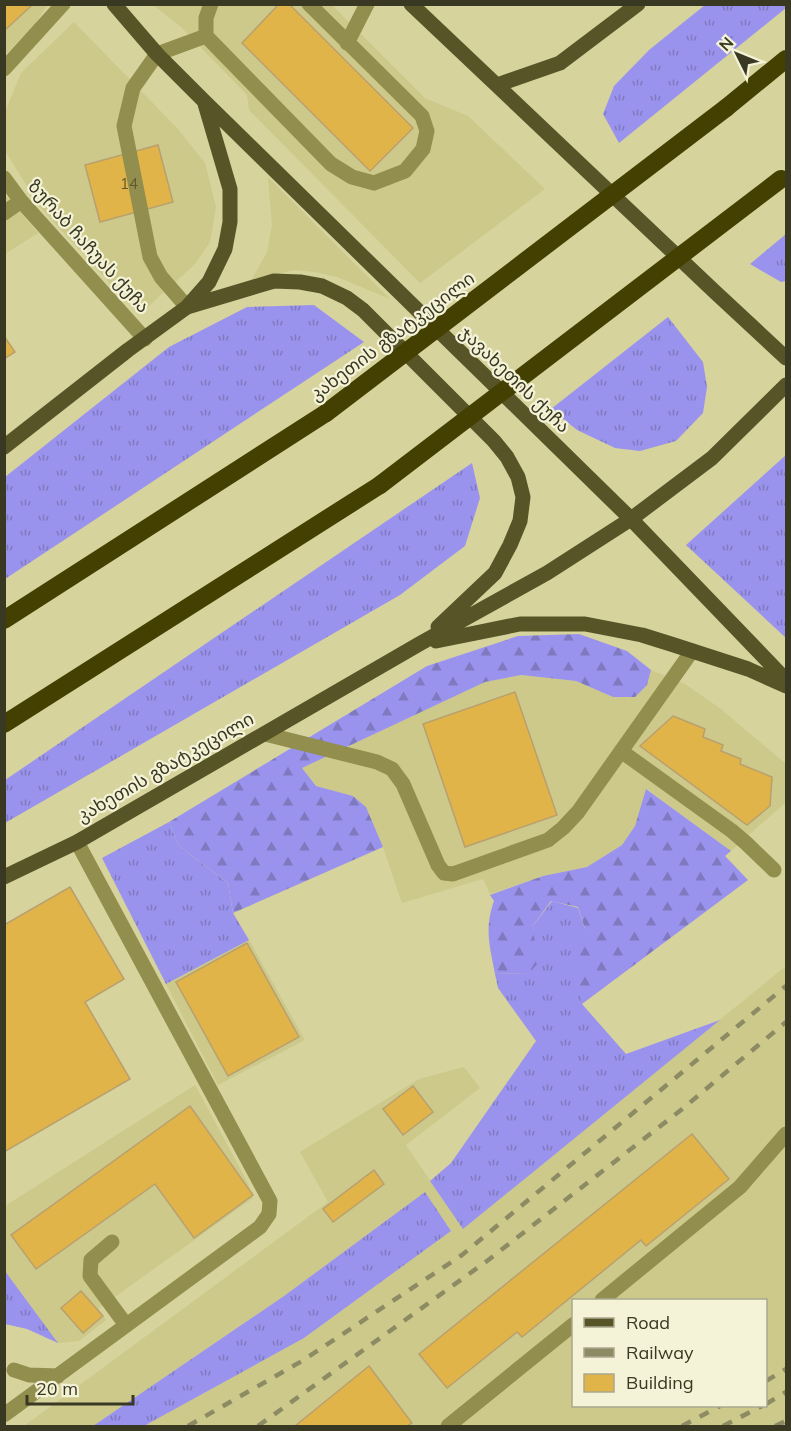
<svg xmlns="http://www.w3.org/2000/svg" width="791" height="1431" viewBox="0 0 791 1431" font-family="Mulish,'Noto Sans Georgian',sans-serif">
<style>
.built{fill:#ccc98a;fill-rule:evenodd}
.grass{fill:url(#grass-tufts)}
.forest{fill:url(#forest-firs)}
.building{fill:#e1b44a;stroke:#b8a06f;stroke-width:1.5}
.lines{fill:none;stroke-linecap:round;stroke-linejoin:round}
.minor{stroke:#928e4d;stroke-width:15}
.major{stroke:#575427;stroke-width:15}
.highway{stroke:#444001;stroke-width:18}
.rail{stroke:#8d8b64;stroke-width:4.5;stroke-dasharray:10 10;stroke-linecap:butt}
.highway-bridge{stroke:#444001;stroke-width:18}
.labels{text-anchor:middle;dominant-baseline:central;stroke-width:4.5;stroke-linejoin:round;paint-order:stroke}
.number-label{font-size:15px;fill:#63572c}
.street-label{font-size:18px;fill:#393822;stroke:#f4f3d7}
</style>
<defs>
<pattern id="grass-tufts" width="24" height="20" patternUnits="userSpaceOnUse" patternTransform="scale(1.5)"><rect width="24" height="20" fill="#9a93ed"/><path d="M3 7l-1-3M5 7V3M7 7l1-3M15 17l-1-3M17 17v-4M19 17l1-3" fill="none" stroke="#7f79c0"/></pattern>
<pattern id="forest-firs" width="22" height="20" patternUnits="userSpaceOnUse" patternTransform="scale(1.5)"><rect width="22" height="20" fill="#9a93ed"/><path d="M5 1l3.5 6h-7zM16 11l3.5 6h-7z" fill="#7f79c0"/></pattern>
</defs>
<rect width="100%" height="100%" fill="#d6d39d"/>
<path class="built" d="M5,5h42l-11,18 -31,32z
M153,5h179l93,93 43,18 77,73 -125,94 -171,-173 -2,-15 -67,-69z
M74,22l103,106 28,35 11,44 -6,35 -15,22 -56,51 -98,-107 -36,-57v-39l16,-39z
M268,177l122,122 -53,-22 -22,-5 -21,-2 -43,11 16,-29 5,-27z
M4,193l34,40 -33,21h-1z
M651,670l34,14 36,25 65,55v38l-55,49 -84,-62 -12,37 -13,19 -35,22 -44,9 -53,18 -7,-15 -81,24 -19,-56 -17,-40 -13,-11 -37,-10 -14,-18 183,-86 35,-7 56,6 37,16 34,-12z
M249,940l56,100 -87,45 -52,-101z
M786,966v460h-642l160,-88 147,-107 -26,-39 -141,104 -191,130h-69l304,-224 -28,-50 119,-73 45,-12 16,21 -74,57 57,84zM574,1300h192v106h-192z
M195,1085l53,98 5,15 -155,111 8,11 -27,21 -21,2 -53,-72v-65z"/>
<path class="grass" d="M705,5l81,-1v4l-167,135 -16,-29 11,-28 35,-36z
M786,234v47l-5,1 -31,-18z
M314,305l50,37 -359,237v-102l164,-130 78,-40z
M668,317l35,45 4,25 -4,26 -27,28 -36,10 -25,-3 -38,-18 -26,-21z
M786,455v183l-100,-93z
M472,463l8,35 -15,48 -65,49 -395,228v-43z
M169,822l10,24 49,37 5,30 16,27 -83,44 -64,-126z
M552,901l26,7 7,21 -3,75 44,50 94,-34 -257,209 -33,-48 21,-18 85,-122 -38,-53 -3,-14 34,-1 3,-46z
M425,1192l26,39 -147,107 -160,88h-51l191,-130z
M5,1271l53,72 -31,-14 -22,-5z"/>
<path class="forest" d="M579,634l48,17 24,19 -4,15 -12,12h-22l-37,-16 -55,-6 -36,7 -183,86 14,18 37,10 13,11 17,40 -150,66 -5,-30 -49,-37 -10,-24 258,-156 91,-30z
M646,789l85,62 -6,5 23,24 -166,124 -9,-33 -1,-28 13,-14 -7,-22 -27,-6 -19,26 7,35 -10,11 -34,1c-5,-27 -11,-45 -1,-73l-4,-6 53,-19 44,-9 35,-22 13,-19z"/>
<path class="building" d="M4,4h25l2,2 -27,25z
M279,4h10l124,124 -43,43 -128,-128z
M158,145l15,57 -73,20 -15,-57z
M4,336l11,16 -11,7z
M515,692l42,123 -92,32 -42,-123z
M673,716l32,13 -2,8 20,8 -2,6 20,8 -1,5 32,13 -2,29 -23,19 -107,-79z
M70,887l54,92 -39,23 45,77 -126,73v-227z
M247,943l52,94 -71,39 -52,-94z
M413,1086l20,26 -30,23 -20,-26z
M190,1106l63,89 -59,43 -39,-54 -119,85 -25,-34z
M692,1134l37,45 -83,67 -5,-6 -119,97 -5,-5 -70,56 -28,-34z
M374,1170l10,14 -51,38 -10,-13z
M81,1291l22,25 -20,17 -22,-25z
M369,1366l43,57 -5,3h-112z"/>
<g class="lines">
<path class="minor" d="M211,4l-5,14v18l125,128 21,13 22,6 31,-12 18,-22 4,-18 -5,-15 -113,-112
M347,43l20,-39
M4,69l59,-65
M4,178l17,23 124,138
M4,213l17,-12
M187,307l-26,-30 -11,-20 -26,-131 9,-38 24,-34 49,-18
M265,734l112,28 15,7 11,15 35,81 6,8 9,1 95,-34 15,-12 15,-16 114,-161
M621,751l111,80 14,12 28,27
M112,1242l-21,18 -1,16 36,49
M602,1300l138,-113 46,-53
M14,1370l15,5 29,1
M4,1415l256,-188 9,-13 1,-13 -193,-359
M448,1426l126,-102"/>
<path class="major" d="M114,4l43,50 47,47 427,418 155,161
M411,4l304,288 71,66
M497,85l63,-22 78,-59
M187,307l87,-26 26,1 22,4 25,12 16,12 131,131 13,16 11,20 5,20 -3,24 -10,24 -15,28 -57,54
M4,447l124,-97 59,-43 22,-25 16,-33 5,-27v-33l-25,-85
M436,641l84,-17h65l57,11 32,10 74,24 38,17
M4,877l73,-35 344,-199 126,-70 84,-54 81,-61 74,-73"/>
<path class="highway" d="M726,108l60,-49
M4,620l322,-207
M4,724l376,-239"/>
<path class="rail" d="M766,1381l20,-12
M766,1404l20,-12
M188,1426l114,-65 160,-106 324,-269
M258,1426l229,-165 194,-151 105,-88
M682,1426l38,-20
M723,1426l39,-20
M775,1426l11,-5"/>
<path class="highway-bridge" d="M326,413l400,-305
M380,485l401,-306"/>
</g>
<g class="labels">
<g class="number-label">
<text x="129" y="183">14</text>
</g>
<g class="street-label">
<text transform="translate(89 246) rotate(48)">ზურაბ ჩაჩუას ქუჩა</text>
<text transform="translate(392 336) rotate(-37)">კახეთის გზატკეცილი</text>
<text transform="translate(515 379) rotate(44)">ჯავახეთის ქუჩა</text>
<text transform="translate(165 767) rotate(-30)">კახეთის გზატკეცილი</text>
</g>
</g>
<rect width="791" height="1431" fill="none" stroke="#393822" stroke-width="12"/>
<rect x="572" y="1299" width="195" height="108" fill="#f4f3d7" stroke="#a9a88f" stroke-width="1.5"/>
<rect x="584" y="1318" width="30" height="9" fill="#575427" stroke="#a9a88f" stroke-width="1.5"/>
<text x="626" y="1329" font-size="18" fill="#393822">Road</text>
<rect x="584" y="1348" width="30" height="9" fill="#8d8b64" stroke="#a9a88f" stroke-width="1.5"/>
<text x="626" y="1359" font-size="18" fill="#393822">Railway</text>
<rect x="584" y="1374" width="30" height="18" fill="#e1b44a" stroke="#a9a88f" stroke-width="1.5"/>
<text x="626" y="1389" font-size="18" fill="#393822">Building</text>
<g transform="translate(737 54) rotate(313)" stroke="#f4f3d7" stroke-width="4.5" paint-order="stroke">
<path d="M0-4.5L10 22L0 15L-10 22Z" fill="#393822"/>
<text y="-9" font-size="16" font-weight="bold" text-anchor="middle" fill="#393822">N</text>
</g>
<path d="M27 1395v9h106v-9" fill="none" stroke="#393822" stroke-width="3"/>
<text x="36" y="1395" font-size="18" fill="#393822" stroke="#f4f3d7" stroke-width="4.5" paint-order="stroke">20 m</text>
</svg>
